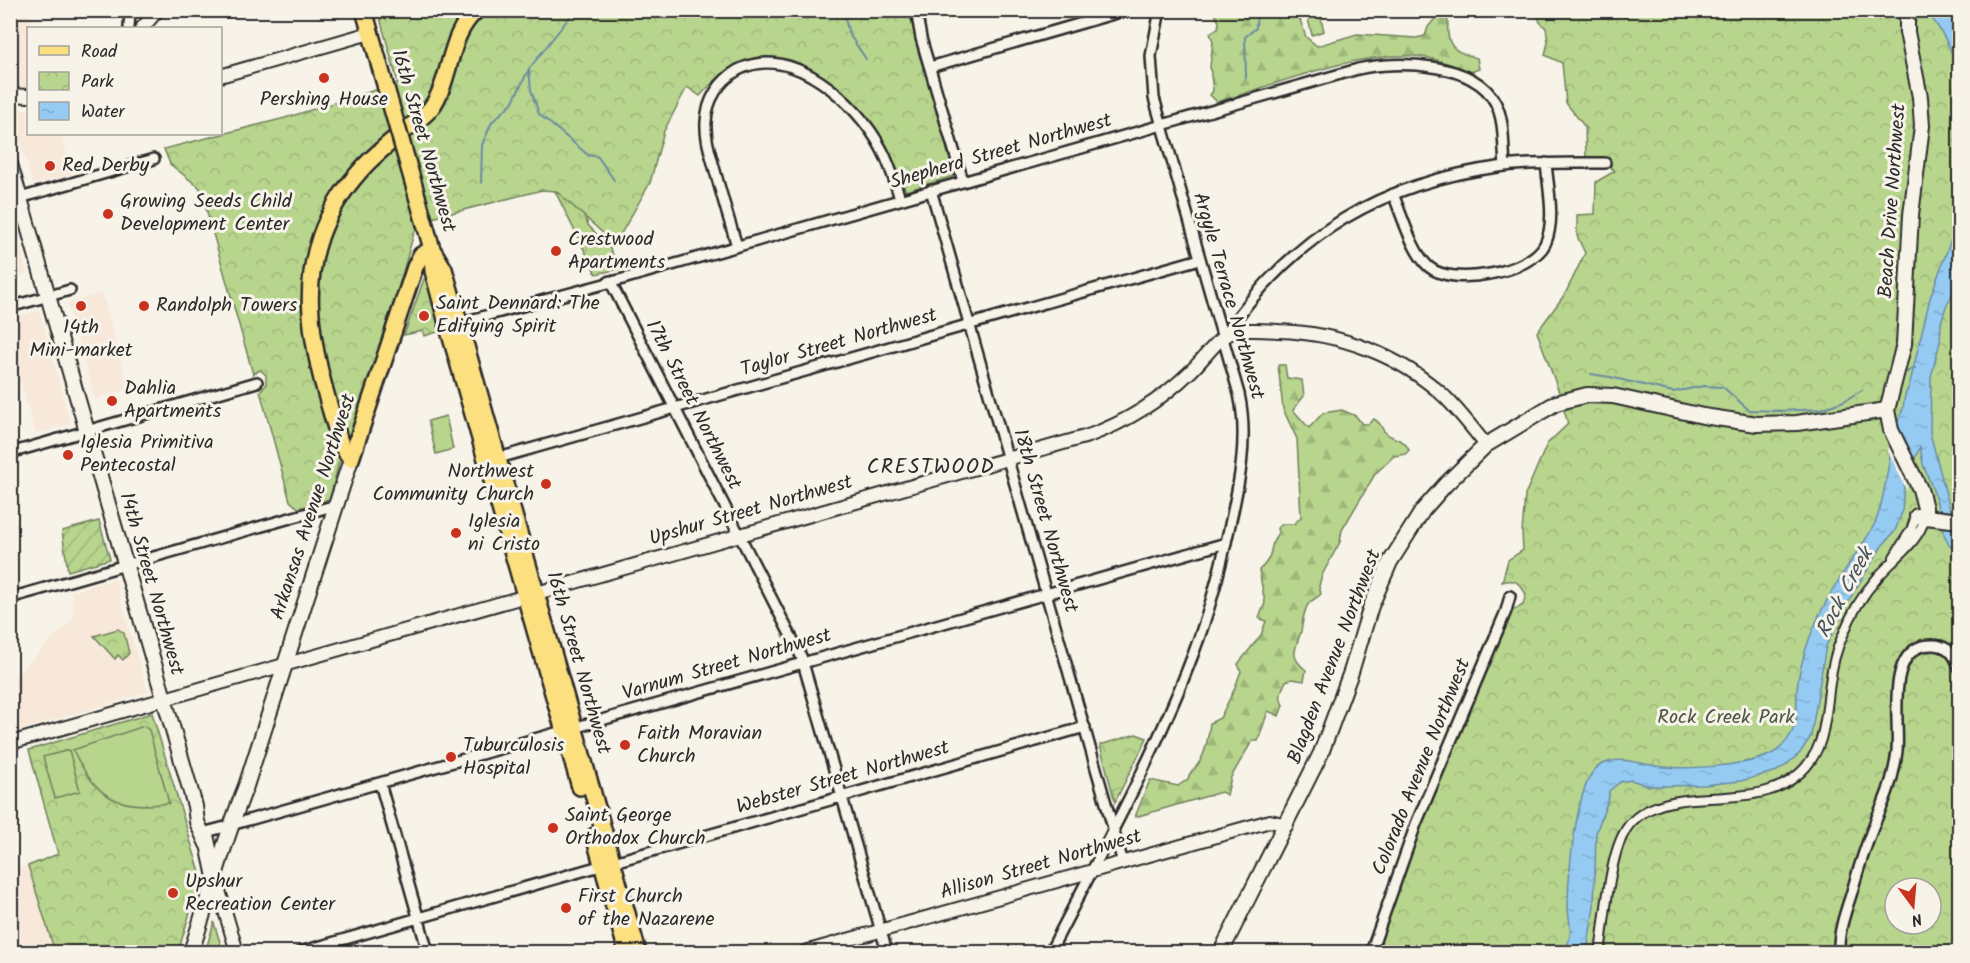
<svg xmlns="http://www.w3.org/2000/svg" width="1970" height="963" viewBox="0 0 1970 963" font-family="Kalam,sans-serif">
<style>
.built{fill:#f7e8da}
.grass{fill:url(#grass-tufts);stroke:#71805c;stroke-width:1.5}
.forest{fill:url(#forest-firs);stroke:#71805c;stroke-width:1.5}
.park{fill:url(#park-crowns);stroke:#71805c;stroke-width:1.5;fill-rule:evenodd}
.garden{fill:url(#garden-furrows);stroke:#71805c;stroke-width:1.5}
.pitch{fill:#b7d58d;stroke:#71805c;stroke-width:1.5}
.water{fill:url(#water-ripples);stroke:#6b8ba3;stroke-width:1.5}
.pier{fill:#f7f3e8}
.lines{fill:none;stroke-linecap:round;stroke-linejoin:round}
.stream{stroke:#6b8ba3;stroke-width:2}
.pedestrian-casing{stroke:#2b2b2b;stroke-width:12}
.minor-casing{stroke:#2b2b2b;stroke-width:14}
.tertiary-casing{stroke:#2b2b2b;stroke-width:16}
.secondary-casing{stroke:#2b2b2b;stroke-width:18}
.primary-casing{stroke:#2b2b2b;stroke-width:20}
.pedestrian{stroke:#f7f3e8;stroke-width:8}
.minor{stroke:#f7f3e8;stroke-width:9}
.tertiary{stroke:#f7f3e8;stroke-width:12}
.secondary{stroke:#f7f3e8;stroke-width:14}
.primary{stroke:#fce080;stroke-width:15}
.primary-bridge-casing{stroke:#2b2b2b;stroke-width:20;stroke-linecap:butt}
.primary-bridge{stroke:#fce080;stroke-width:15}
.poi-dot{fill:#c8321e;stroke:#f7f3e8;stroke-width:2}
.labels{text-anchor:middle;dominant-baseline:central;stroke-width:6;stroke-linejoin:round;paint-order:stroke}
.poi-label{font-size:20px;fill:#2b2b2b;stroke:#f7f3e8;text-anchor:start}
.street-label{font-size:20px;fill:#2b2b2b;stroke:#f7f3e8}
.park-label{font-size:20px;fill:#4e5644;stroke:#f7f3e8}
.neighbourhood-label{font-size:21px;letter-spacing:1.5px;fill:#2b2b2b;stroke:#f7f3e8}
.water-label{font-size:21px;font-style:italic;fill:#46535d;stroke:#f7f3e8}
</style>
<defs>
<pattern id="grass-tufts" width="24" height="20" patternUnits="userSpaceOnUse" patternTransform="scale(1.5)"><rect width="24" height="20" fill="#b7d58d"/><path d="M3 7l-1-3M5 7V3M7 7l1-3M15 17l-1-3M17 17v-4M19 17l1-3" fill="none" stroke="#9eb77a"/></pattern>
<pattern id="forest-firs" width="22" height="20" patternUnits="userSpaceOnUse" patternTransform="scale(1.5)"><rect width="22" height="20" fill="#b7d58d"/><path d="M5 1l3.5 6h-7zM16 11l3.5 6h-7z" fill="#9eb77a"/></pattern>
<pattern id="park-crowns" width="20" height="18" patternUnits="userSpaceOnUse" patternTransform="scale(1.5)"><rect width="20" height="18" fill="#b7d58d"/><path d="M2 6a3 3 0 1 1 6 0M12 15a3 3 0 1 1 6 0" fill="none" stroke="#9eb77a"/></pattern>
<pattern id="garden-furrows" width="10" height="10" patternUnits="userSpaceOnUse" patternTransform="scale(1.5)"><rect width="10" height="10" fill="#b7d58d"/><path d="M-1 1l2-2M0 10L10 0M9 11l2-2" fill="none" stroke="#9eb77a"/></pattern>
<pattern id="water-ripples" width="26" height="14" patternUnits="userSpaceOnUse" patternTransform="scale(1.5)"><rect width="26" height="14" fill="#95cbf3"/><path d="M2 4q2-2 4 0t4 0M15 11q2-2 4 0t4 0" fill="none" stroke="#81aed0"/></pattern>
</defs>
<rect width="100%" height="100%" fill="#f7f3e8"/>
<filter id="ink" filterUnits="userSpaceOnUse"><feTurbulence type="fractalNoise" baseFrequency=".0167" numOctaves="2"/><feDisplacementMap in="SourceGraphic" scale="12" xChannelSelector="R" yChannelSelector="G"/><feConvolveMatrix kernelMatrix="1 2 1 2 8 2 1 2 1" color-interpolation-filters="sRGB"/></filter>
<g filter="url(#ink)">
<path class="built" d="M11,10l16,1 5,17h-4v59h-17z
M11,109h17v25h33l11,40 -39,11z
M11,211l16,62 -16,5h-1z
M102,293l27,96 -34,10 -28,-96z
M39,310l32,114 -35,10 -25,-83 -1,-32z
M115,579l33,113 -137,41v-57l6,-2 57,-56 -2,-26z
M28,866l27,86h-44v-82z"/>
<path class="grass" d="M554,189l26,14 8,22 21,22 11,22 -24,5z
M214,923l9,29h-18z"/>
<path class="forest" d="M1220,11h77l9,26 11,9 40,-12 59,4 9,-2 3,-9 9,-11 10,2c2,5 0,10 1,15 1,18 15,21 29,25l2,11 -8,3c-19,-7 -37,-15 -58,-16 -63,-3 -135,28 -196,46l-7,-7 3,-4 -3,-24 3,-26 -3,-8 8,-5 1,-6 -4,-8z
M1278,365h7l2,13 15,2 2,16 -11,14 16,18 14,-15 19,-3 14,6 6,8h6l6,-5c8,4 6,9 12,14 9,8 17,4 23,17l-3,4 -12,2 -19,18 -33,56 -2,12 -18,33 -3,11 2,8c-4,4 -8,5 -12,9 -6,8 -6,19 -8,28 -5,18 -13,25 5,39l-2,11 -12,-2 -6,2c-4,8 -8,16 -3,24l-4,11 -11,-5 -10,30h-6l-21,36 -4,18 -6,-3 -86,25 15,-37 28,6 10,-7c1,-7 4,-7 8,-12 10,-12 12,-29 14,-44l10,-5 14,-28 7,-19 -3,-7 23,-29 5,-14 -7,-3 6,-15 -6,-33c17,-14 8,-22 19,-37l-1,-5 6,-4h11l7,-7 -4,-78 -14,-30z"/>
<path class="park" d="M910,10l9,45 10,27 25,94 -48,15c-9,-22 -18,-46 -32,-66 -13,-18 -27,-32 -46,-44 -49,-35 -87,-32 -128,15l-13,-9 -23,44 -14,52 -35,61 -59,-53 -14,-1 -118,30 -10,13 -15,53 -41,126 -19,50 -9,36 -10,5 -22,5 -8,-7 -30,-110 6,-6v-10l-6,-5 -7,4 -53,-186 -30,-24 -6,-15 121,-31 113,-35 -20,-72z
M1536,11h423v941h-582l41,-121 88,-207 6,-13 11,-6 3,-11c-7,-11 -10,-16 -24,-12l6,-22 15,-10 -1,-17 3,-38 22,-51 21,-20 -9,-32 -22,-60 28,-38 20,-41 -8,-17v-21l18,-1 1,-32 19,-11 -18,-14h-11l-1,-30 -19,-24 -4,-40 -17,-8 3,-13 -2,-14 -6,-6zM1895,888h36v36h-36z
M424,279h2l15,52 -17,5 -1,-5 -19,4z
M118,629l6,4 5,20 -6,7 -5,-5 -3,4 -21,-23z
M152,713l49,163 -23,76h-123l-27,-86 30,-12 -29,-104z
M1136,734l11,4 -32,64 -15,-57z"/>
<path class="garden" d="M99,521l11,38 -42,12 -6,-40z"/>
<path class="pitch" d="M1306,11h13l5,20 -12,4z
M446,416l7,33 -17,5 -8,-33z
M144,726l5,4 20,73c-53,8 -74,-7 -96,-53z
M69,750l11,41 -25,7 -12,-41z"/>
<path class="water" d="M1929,11h30v66c-5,-23 -14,-42 -28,-60l1,-3z
M1959,191v92l-13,23 -5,17 -1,19 -9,35 -1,56 26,99 3,6v17l-10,-10 -5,-11 -8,-36 -13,-34 -3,-17 -16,37 -2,28 -7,19 -13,15 -29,47 -27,53 -15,90 -11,17 -15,13 -8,5 -36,10 -37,4 -37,1h-18l-18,-6 -11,2 -11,9v6l-13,36 -2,73 -7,46h-24c13,-19 5,-27 5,-47 0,-27 8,-126 31,-139 21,-13 44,0 66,1 25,2 86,-1 108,-14 7,-4 14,-12 18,-19 8,-14 5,-25 6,-40 0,-10 2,-21 5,-31 9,-38 28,-70 49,-102 8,-13 21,-28 26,-43 10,-28 11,-59 18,-89 1,-6 5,-11 7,-17 4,-10 -1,-13 7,-25l21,-89 22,-61z"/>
<path class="pier" d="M1892,426l22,42 -7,17v6l-19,-40z"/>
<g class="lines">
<path class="stream" d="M837,10l7,4 5,20 17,25
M529,70l2,20 8,24 49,41 10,2 16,23
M1246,78l-1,-41 11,-9 1,-18
M481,183l1,-38 10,-23 20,-19 17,-34 46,-59
M1904,373l11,-5
M1591,374l19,3 63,15 31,-6 19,1 26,23 30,1 42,-2 23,-8 18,-11"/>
<g class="pedestrian-casing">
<path id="pedestrian" d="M1894,557l17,-27 5,-14
M1600,952c5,-31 9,-93 24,-119 6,-12 18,-21 31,-26 22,-9 48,-8 71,-10 25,-2 49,-4 69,-20 31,-23 30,-59 35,-94 2,-17 6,-33 13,-48 8,-21 20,-41 35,-58 16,-19 41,-34 47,-60"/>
</g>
<g class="minor-casing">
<path id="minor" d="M916,10l5,28 42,143
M129,28l1,-18
M930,67l197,-57
M931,190l192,673
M1393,194c9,21 19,58 36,73 23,20 102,6 116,-23 11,-23 3,-56 1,-81
M20,198l134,-39
M737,246c-8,-26 -16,-53 -23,-79 -4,-15 -9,-29 -8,-45 1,-22 13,-41 32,-52 54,-28 120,34 143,78 9,16 14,34 19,51
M610,281l191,375 86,296
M10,307l60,-17
M455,324l168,-45 735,-210c39,-9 116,-7 137,33 10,18 8,44 10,64
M1223,337c71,-103 157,-155 282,-171 33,-4 67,-3 100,-3
M10,453l247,-71
M495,459l705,-200
M10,598l326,-93
M380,783l48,169
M238,823l988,-280
M206,832l23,-6
M300,952l785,-225
M1050,952c50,-98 105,-196 144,-300 15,-40 26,-81 35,-123 10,-44 20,-90 10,-135l-85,-296 -3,-42 9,-46
M1371,952l45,-128 90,-213 4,-15
M1839,952c-1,-19 6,-39 12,-57 9,-32 18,-61 32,-91 7,-17 12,-34 14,-53 3,-28 -11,-93 25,-105 6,-1 13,-2 18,0 12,3 16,13 20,23"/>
</g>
<g class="tertiary-casing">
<path id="tertiary" d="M142,28l16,-18
M220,76l150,-43
M10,95l18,1
M10,743l1078,-307c39,-14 73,-36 103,-65 9,-8 26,-31 35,-36 15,-7 36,-5 53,-4 61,2 121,24 166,66 15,15 28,32 41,48
M215,877l22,75
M805,952l465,-131 17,4"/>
</g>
<g class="secondary-casing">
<path id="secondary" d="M1907,10v22l13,65 2,29 -11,89 -7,129 -17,66 4,20 29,59 5,19v9
M10,164l185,642 2,16 10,22
M1917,516l43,5
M206,835l9,42
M191,952c18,-55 33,-112 55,-166l105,-327
M1221,952l100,-199 30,-81 20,-66 19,-44 33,-52 22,-25 41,-40 70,-42 31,-8 26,1 90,20 54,8 40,-1 90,-13"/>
</g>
<g class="primary-casing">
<path id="primary" d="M364,10l22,78
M413,182l19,67 12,20 194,683
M432,249l-11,6 -6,12 -64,192 -10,-14c-30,-98 -58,-187 19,-274 12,-14 26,-25 40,-37 11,-8 23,-16 31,-26 22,-30 16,-73 46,-98
M432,252l1,19 15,56 132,460
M594,836l33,116"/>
</g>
<use href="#pedestrian" class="pedestrian"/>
<use href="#minor" class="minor"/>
<use href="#tertiary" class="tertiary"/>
<use href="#secondary" class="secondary"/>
<use href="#primary" class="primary"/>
<g class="primary-bridge-casing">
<path id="primary-bridge" d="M386,88l27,94"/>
</g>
<use href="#primary-bridge" class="primary-bridge"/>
</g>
</g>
<g class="poi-dot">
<circle cx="324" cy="78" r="6"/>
<circle cx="50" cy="166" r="6"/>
<circle cx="108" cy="214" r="6"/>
<circle cx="556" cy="251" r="6"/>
<circle cx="81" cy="306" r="6"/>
<circle cx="144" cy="306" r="6"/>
<circle cx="424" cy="316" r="6"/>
<circle cx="112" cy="401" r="6"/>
<circle cx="68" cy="455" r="6"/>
<circle cx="546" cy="484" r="6"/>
<circle cx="456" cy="533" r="6"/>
<circle cx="625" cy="745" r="6"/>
<circle cx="451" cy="757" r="6"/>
<circle cx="553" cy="828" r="6"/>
<circle cx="173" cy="893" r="6"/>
<circle cx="566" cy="908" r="6"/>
</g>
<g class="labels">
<g class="poi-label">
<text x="324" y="100" text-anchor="middle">Pershing House</text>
<text x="62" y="166">Red Derby</text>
<text x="120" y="202">Growing Seeds Child<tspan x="120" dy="23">Development Center</tspan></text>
<text x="568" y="240">Crestwood<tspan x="568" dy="23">Apartments</tspan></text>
<text x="436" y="304">Saint Dennard: The<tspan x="436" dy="23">Edifying Spirit</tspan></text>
<text x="156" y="306">Randolph Towers</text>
<text x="81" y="328" text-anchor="middle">14th<tspan x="81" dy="23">Mini-market</tspan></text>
<text x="124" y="389">Dahlia<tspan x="124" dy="23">Apartments</tspan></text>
<text x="80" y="443">Iglesia Primitiva<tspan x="80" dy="23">Pentecostal</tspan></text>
<text x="534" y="472" text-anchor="end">Northwest<tspan x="534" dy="23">Community Church</tspan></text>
<text x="468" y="522">Iglesia<tspan x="468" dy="23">ni Cristo</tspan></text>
<text x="637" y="734">Faith Moravian<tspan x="637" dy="23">Church</tspan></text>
<text x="463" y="746">Tuburculosis<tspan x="463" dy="23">Hospital</tspan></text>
<text x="565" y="816">Saint George<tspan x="565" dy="23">Orthodox Church</tspan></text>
<text x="185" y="882">Upshur<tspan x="185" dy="23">Recreation Center</tspan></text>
<text x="578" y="897">First Church<tspan x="578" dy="23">of the Nazarene</tspan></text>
</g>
<g class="street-label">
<text transform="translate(423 141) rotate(74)">16th Street Northwest</text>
<text transform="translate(1001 152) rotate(-16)">Shepherd Street Northwest</text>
<text transform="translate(1893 201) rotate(-86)">Beach Drive Northwest</text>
<text transform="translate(1228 296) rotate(74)">Argyle Terrace Northwest</text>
<text transform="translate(839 343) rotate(-16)">Taylor Street Northwest</text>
<text transform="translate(693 405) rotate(63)">17th Street Northwest</text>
<text transform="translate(314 507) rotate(-72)">Arkansas Avenue Northwest</text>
<text transform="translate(751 511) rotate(-16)">Upshur Street Northwest</text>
<text transform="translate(1045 521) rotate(74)">18th Street Northwest</text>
<text transform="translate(151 584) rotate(74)">14th Street Northwest</text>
<text transform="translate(1335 657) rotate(-69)">Blagden Avenue Northwest</text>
<text transform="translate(578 663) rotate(74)">16th Street Northwest</text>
<text transform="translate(727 665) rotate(-16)">Varnum Street Northwest</text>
<text transform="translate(1422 767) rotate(-68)">Colorado Avenue Northwest</text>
<text transform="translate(843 778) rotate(-16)">Webster Street Northwest</text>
<text transform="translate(1041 865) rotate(-16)">Allison Street Northwest</text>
</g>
<g class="park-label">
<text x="1726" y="718">Rock Creek Park</text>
</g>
<g class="neighbourhood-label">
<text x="931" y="467">CRESTWOOD</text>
</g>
<g class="water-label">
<text transform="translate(1845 593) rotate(-62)">Rock Creek</text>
</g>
</g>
<rect width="1970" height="963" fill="none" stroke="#f7f3e8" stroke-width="36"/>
<rect x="18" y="18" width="1934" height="927" fill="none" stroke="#2b2b2b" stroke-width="2" filter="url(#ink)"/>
<rect x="27" y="27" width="195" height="108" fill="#f7f3e8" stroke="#a5a39c" stroke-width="1.5"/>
<rect x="39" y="46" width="30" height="9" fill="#fce080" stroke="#a5a39c" stroke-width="1.5"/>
<text x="81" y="57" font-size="18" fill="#2b2b2b">Road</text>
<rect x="39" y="72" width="30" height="18" fill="url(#park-crowns)" stroke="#a5a39c" stroke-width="1.5"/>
<text x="81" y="87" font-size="18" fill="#2b2b2b">Park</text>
<rect x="39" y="102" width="30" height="18" fill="url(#water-ripples)" stroke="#a5a39c" stroke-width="1.5"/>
<text x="81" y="117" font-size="18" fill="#2b2b2b">Water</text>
<g transform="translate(1913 906) rotate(164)"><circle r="28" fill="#f7f3e8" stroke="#a5a39c" stroke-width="1.5"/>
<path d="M0-4.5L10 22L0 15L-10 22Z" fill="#c8321e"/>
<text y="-9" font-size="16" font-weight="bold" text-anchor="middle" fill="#2b2b2b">N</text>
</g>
</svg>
